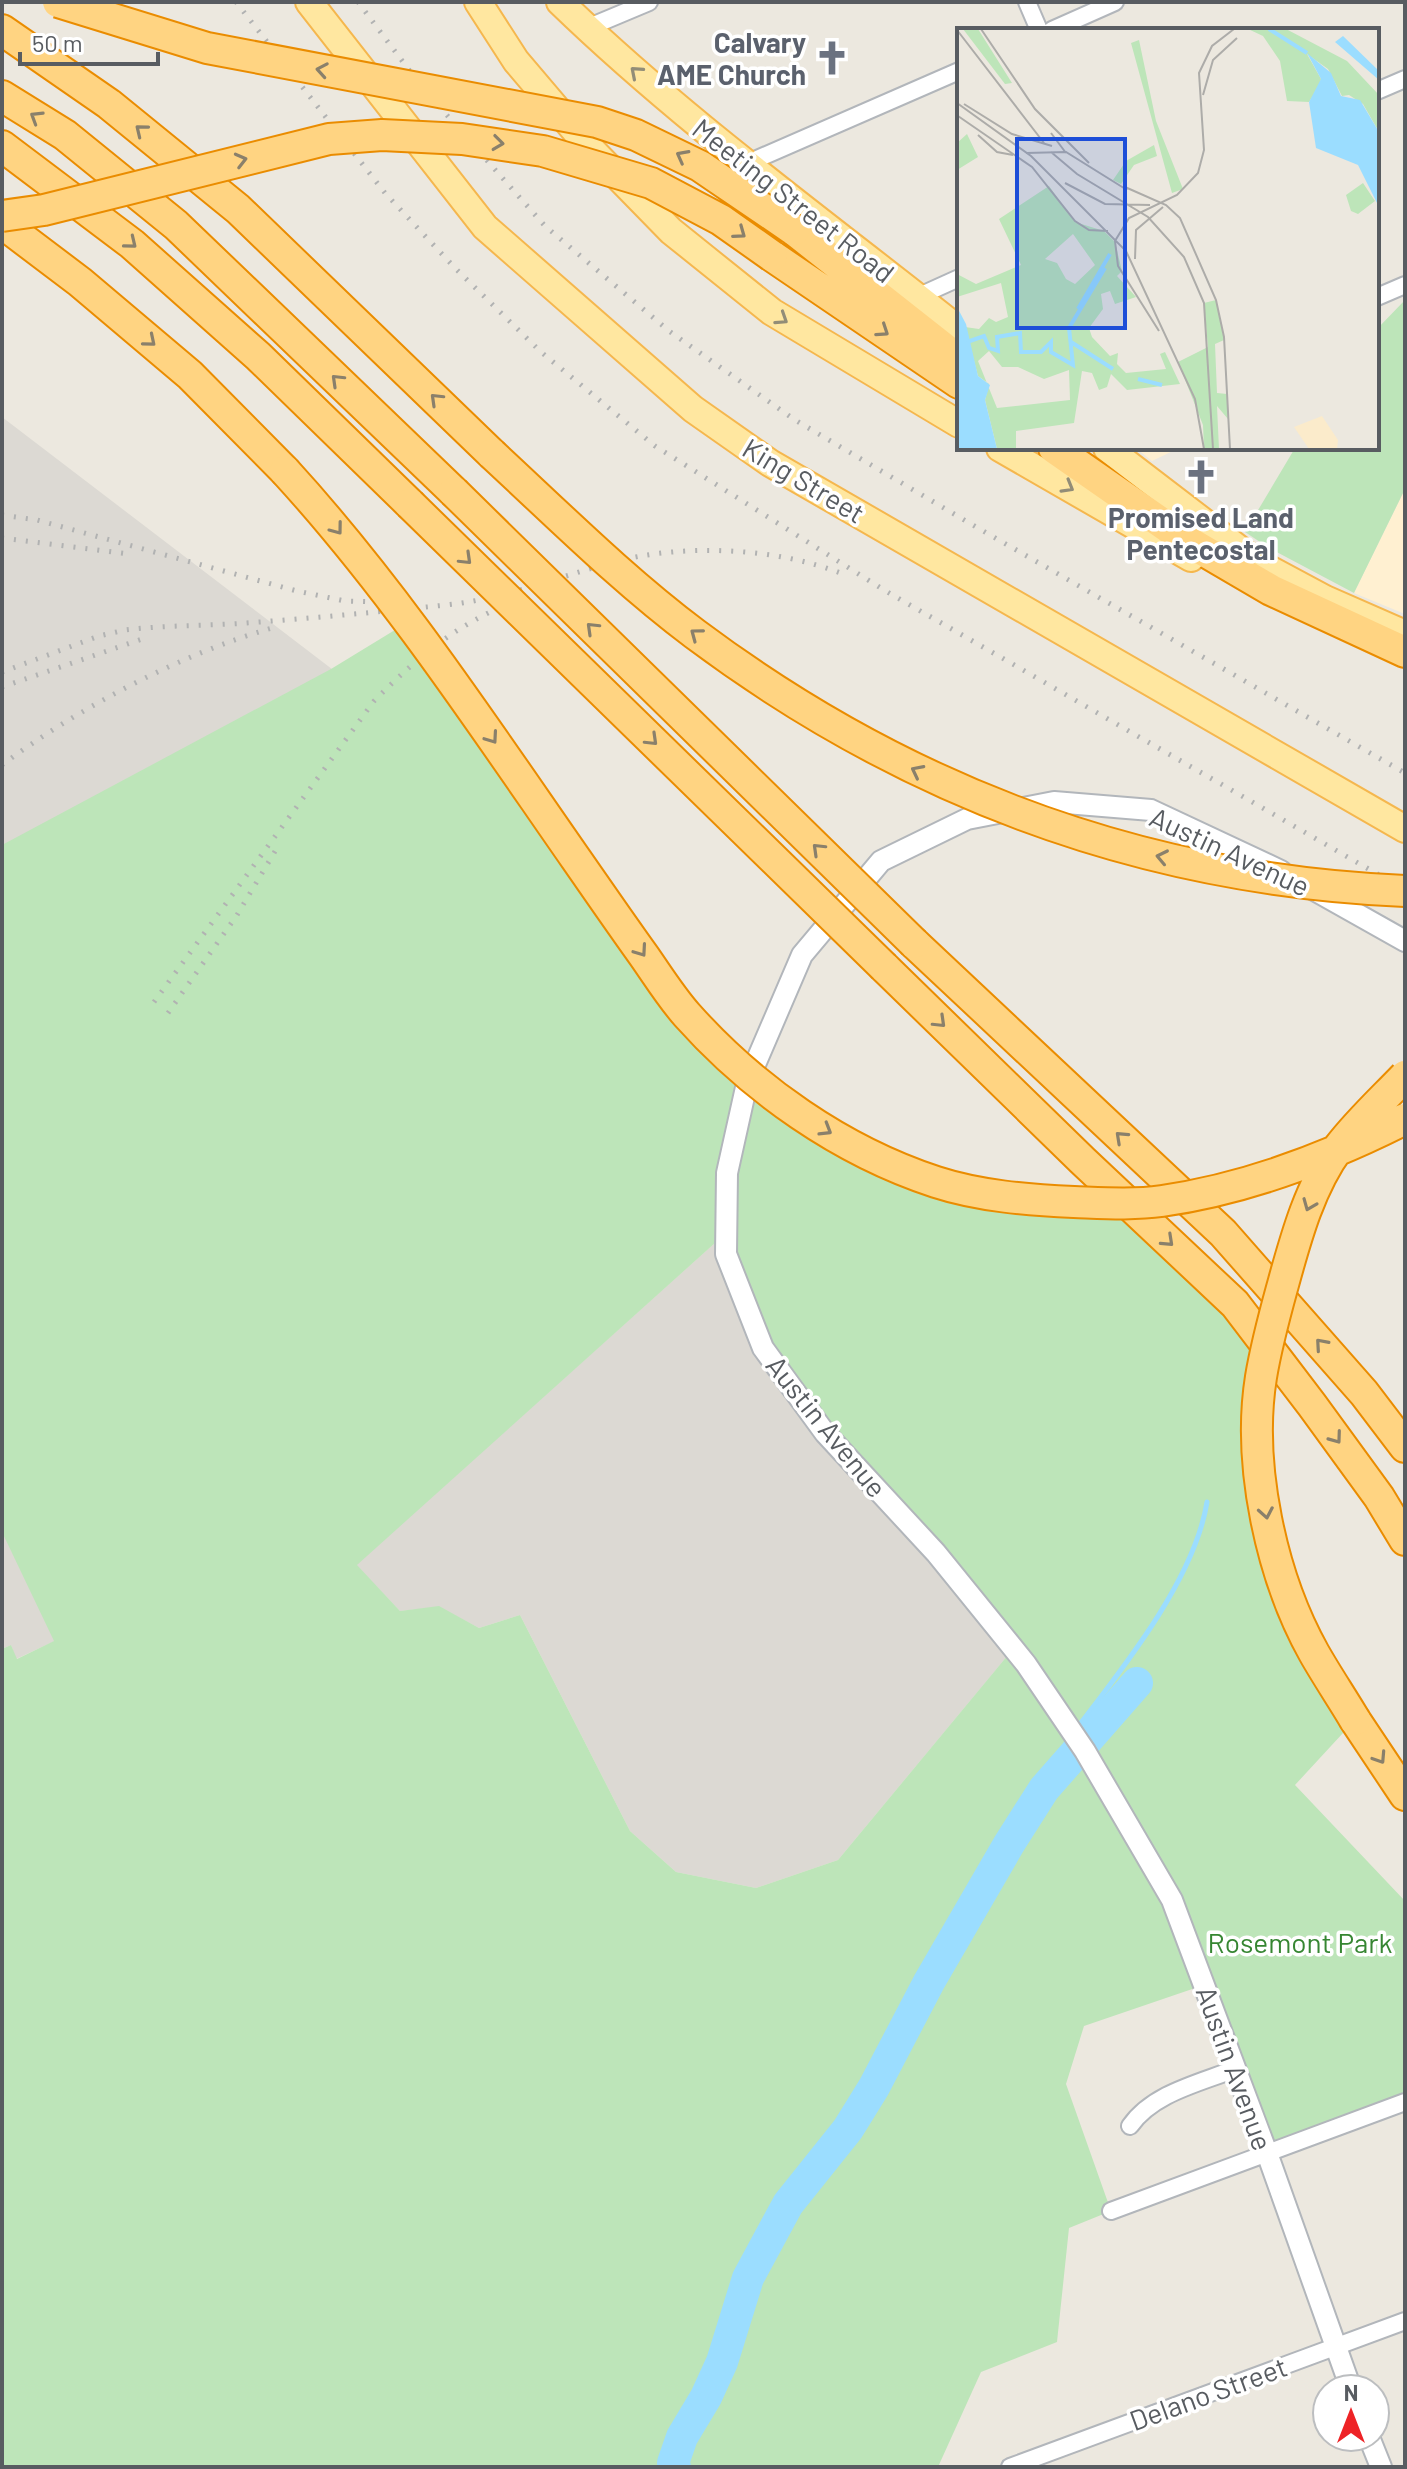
<svg xmlns="http://www.w3.org/2000/svg" width="1407" height="2469" viewBox="0 0 1407 2469" font-family="Barlow,sans-serif">
<style>
.commercial{fill:#fff0d1}
.industrial{fill:#dcd9d3}
.green{fill:#bde5b9;fill-rule:evenodd}
.lines{fill:none;stroke-linecap:round;stroke-linejoin:round}
.stream{stroke:#9bddff;stroke-width:5}
.river{stroke:#9bddff;stroke-width:32}
.minor-casing{stroke:#b2b6bb;stroke-width:20}
.tertiary-casing{stroke:#b2b6bb;stroke-width:24}
.primary-casing{stroke:#f5b74e;stroke-width:30}
.motorway-casing{stroke:#ea8c00;stroke-width:34}
.minor{stroke:#fff;stroke-width:16}
.tertiary{stroke:#fff;stroke-width:20}
.primary{stroke:#ffe7a0;stroke-width:26}
.motorway{stroke:#ffd482;stroke-width:30}
.rail{stroke:#b1b2b2;stroke-width:5;stroke-dasharray:2 10;stroke-linecap:butt}
.motorway-bridge-casing{stroke:#ea8c00;stroke-width:34;stroke-linecap:butt}
.motorway-bridge{stroke:#ffd482;stroke-width:30}
.oneway{stroke:#8a806b}
.oneway2{stroke:#928d77}
.labels{text-anchor:middle;dominant-baseline:central;stroke-width:7;stroke-linejoin:round;paint-order:stroke}
.worship-label{font-size:28px;font-weight:bold;fill:#5b616d;stroke:#fff;text-anchor:end}
.street-label{font-size:28px;fill:#585c61;stroke:#fff}
.park-label{font-size:28px;fill:#368632;stroke:#fff}
.inset-river{fill:none;stroke:#9bddff;stroke-width:4}
.inset-road{fill:none;stroke:#adaca9;stroke-width:2}
.view{fill:#1d4ed8;fill-opacity:0.15;stroke:#1d4ed8;stroke-width:4}
.inset-edge{fill:none;stroke:#585c61;stroke-width:4}
</style>
<rect width="100%" height="100%" fill="#ece8df"/>
<path class="commercial" d="M1136,448h43l-27,13z
M1405,489v125l-51,-21z"/>
<path class="industrial" d="M2,417l593,453 -471,739 -108,50 -5,-14 -9,4z
M726,1233l288,415 -176,212 -82,28 -80,-16 -46,-41 -110,-216 -41,13 -40,-21 -39,4 -44,-46z"/>
<path class="green" d="M1405,300v189l-51,104 -85,-45 -24,-16 50,-84h82v-119z
M408,622l277,391 213,154 208,36 161,144 1,180 87,193 -60,65 110,116v201l-138,51 -63,-168 -120,41 -18,58 45,127 -42,17 -12,114 -76,30 -43,95h-936v-818l9,-4 6,14 37,-18 -52,-109v-687l329,-176zM725,1234l38,114 250,301 -175,211 -82,28 -80,-16 -46,-41 -110,-216 -41,13 -40,-22 -39,5 -43,-46z"/>
<g class="lines">
<path class="stream" d="M1077,1728c47,-61 118,-150 130,-226
M789,2220l178,-325 102,-156"/>
<path class="river" d="M675,2467l-2,-4 9,-26 24,-40 16,-35 26,-84 40,-74 60,-75 26,-42 55,-105 80,-138 35,-55 93,-106"/>
<g class="minor-casing">
<path id="minor" d="M1027,2l12,28
M587,28l62,-26
M1052,30l63,-28
M1377,91l28,-12
M748,163l211,-92
M917,297l42,-19
M1377,297l28,-12
M1130,2126c23,-33 70,-43 105,-57
M1111,2211l294,-109
M1010,2467l395,-146"/>
</g>
<g class="tertiary-casing">
<path id="tertiary" d="M1281,871l-130,-61 -97,-8 -87,17 -86,42 -79,94 -55,128 -20,90 -1,81 37,94 62,85 111,120 90,111 59,87 87,149 95,253 84,236
M1309,887l96,54
M1369,2437l12,30"/>
</g>
<g class="primary-casing">
<path id="primary" d="M309,2l176,225 208,182 77,54 635,366
M478,2l38,59 73,86 82,84 101,81 187,112
M560,2c124,120 265,221 399,328
M1000,448l191,110
M1107,448l149,114 69,37 80,35"/>
</g>
<g class="motorway-casing">
<path id="motorway" d="M2,30l107,74 129,105 254,245
M2,96l63,39 111,90 278,267
M2,146l130,98 126,112 152,148
M2,223l78,59 110,93 95,96
M794,230l165,130
M772,256l187,127
M1054,448l135,94 82,48 134,62
M914,943l309,290 141,160 41,54
M884,967l199,194 152,143 77,101 67,92 26,43
M1355,1720l50,75"/>
</g>
<use href="#minor" class="minor"/>
<use href="#tertiary" class="tertiary"/>
<use href="#primary" class="primary"/>
<use href="#motorway" class="motorway"/>
<path class="rail" d="M236,2l149,191 70,75 86,84 114,94 229,144 521,300
M358,2l63,84 124,140 124,105 126,89 176,104 434,249
M2,515l35,5 260,71 48,10 34,1
M2,538l127,16
M2,672l97,-36 26,-6c40,-5 81,-4 121,-7 67,-5 133,-11 200,-18 57,-6 109,-27 164,-42 71,-20 165,-16 233,11
M2,687l146,-50
M2,765c76,-57 179,-111 270,-137
M154,1002l220,-301c45,-45 79,-74 138,-99
M168,1013l69,-98 43,-72"/>
<g class="motorway-bridge-casing">
<path id="motorway-bridge" d="M58,2l149,46 390,74 39,13 64,31 94,64
M2,216l42,-6 285,-71 53,-4 80,4 81,12 108,32 70,37 51,36
M492,454c66,61 131,126 203,180 210,157 447,246 710,257
M285,471c109,119 199,256 291,388 23,33 45,65 68,97 14,20 27,41 43,59 66,74 154,136 249,167 43,14 92,18 138,20 29,1 59,3 88,-1 83,-12 168,-44 243,-82
M454,492l460,451
M410,504l474,463
M1355,1720c-13,-22 -28,-44 -41,-67 -43,-77 -67,-189 -53,-276 5,-30 13,-60 21,-89 13,-47 27,-101 57,-141 19,-25 44,-48 66,-71"/>
</g>
<use href="#motorway-bridge" class="motorway-bridge"/>
</g>
<defs><path id="oneway-chevron" d="M-2-3.5L2.5 0L-2 3.5" fill="none" stroke-width="1.6" stroke-linecap="round" stroke-linejoin="round" transform="scale(2)"/></defs>
<g class="oneway">
<use href="#oneway-chevron" transform="translate(322 70) rotate(-170)"/>
<use href="#oneway-chevron" transform="translate(36 117) rotate(-148)"/>
<use href="#oneway-chevron" transform="translate(141 130) rotate(-141)"/>
<use href="#oneway-chevron" transform="translate(498 143) rotate(7)"/>
<use href="#oneway-chevron" transform="translate(682 156) rotate(-152)"/>
<use href="#oneway-chevron" transform="translate(241 160) rotate(-14)"/>
<use href="#oneway-chevron" transform="translate(740 233) rotate(36)"/>
<use href="#oneway-chevron" transform="translate(131 243) rotate(39)"/>
<use href="#oneway-chevron" transform="translate(883 331) rotate(34)"/>
<use href="#oneway-chevron" transform="translate(150 341) rotate(40)"/>
<use href="#oneway-chevron" transform="translate(337 380) rotate(-136)"/>
<use href="#oneway-chevron" transform="translate(436 399) rotate(-136)"/>
<use href="#oneway-chevron" transform="translate(337 529) rotate(53)"/>
<use href="#oneway-chevron" transform="translate(466 559) rotate(44)"/>
<use href="#oneway-chevron" transform="translate(592 628) rotate(-136)"/>
<use href="#oneway-chevron" transform="translate(696 634) rotate(-143)"/>
<use href="#oneway-chevron" transform="translate(492 738) rotate(55)"/>
<use href="#oneway-chevron" transform="translate(652 740) rotate(44)"/>
<use href="#oneway-chevron" transform="translate(917 771) rotate(-153)"/>
<use href="#oneway-chevron" transform="translate(818 849) rotate(-136)"/>
<use href="#oneway-chevron" transform="translate(1162 857) rotate(-168)"/>
<use href="#oneway-chevron" transform="translate(641 951) rotate(55)"/>
<use href="#oneway-chevron" transform="translate(940 1022) rotate(44)"/>
<use href="#oneway-chevron" transform="translate(826 1130) rotate(31)"/>
<use href="#oneway-chevron" transform="translate(1121 1137) rotate(-137)"/>
<use href="#oneway-chevron" transform="translate(1309 1205) rotate(112)"/>
<use href="#oneway-chevron" transform="translate(1168 1241) rotate(43)"/>
<use href="#oneway-chevron" transform="translate(1321 1344) rotate(-131)"/>
<use href="#oneway-chevron" transform="translate(1336 1438) rotate(54)"/>
<use href="#oneway-chevron" transform="translate(1266 1513) rotate(80)"/>
<use href="#oneway-chevron" transform="translate(1380 1758) rotate(57)"/>
</g>
<g class="oneway2">
<use href="#oneway-chevron" transform="translate(636 72) rotate(-139)"/>
<use href="#oneway-chevron" transform="translate(782 319) rotate(33)"/>
<use href="#oneway-chevron" transform="translate(1068 487) rotate(30)"/>
</g>
<defs>
<g id="church-bare" transform="scale(2.76)"><path d="M-1.2-6h2.4v3.5h3.3v2.4h-3.3V6h-2.4V-.1h-3.3v-2.4h3.3Z" fill="#6b7280" stroke="#fff" stroke-width="2.5" paint-order="stroke"/></g>
</defs>
<g fill-rule="evenodd">
<use href="#church-bare" x="832" y="58"/>
<use href="#church-bare" x="1201" y="477"/>
</g>
<g class="labels">
<g class="worship-label">
<text x="806" y="42">Calvary<tspan x="806" dy="32">AME Church</tspan></text>
<text x="1201" y="517" text-anchor="middle">Promised Land<tspan x="1201" dy="32">Pentecostal</tspan></text>
</g>
<g class="street-label">
<text transform="translate(794 200) rotate(38)">Meeting Street Road</text>
<text transform="translate(804 480) rotate(31)">King Street</text>
<text transform="translate(1230 851) rotate(25)">Austin Avenue</text>
<text transform="translate(827 1426) rotate(51)">Austin Avenue</text>
<text transform="translate(1235 2068) rotate(70)">Austin Avenue</text>
<text transform="translate(1208 2393) rotate(-20)">Delano Street</text>
</g>
<g class="park-label">
<text x="1300" y="1942">Rosemont Park</text>
</g>
</g>
<g transform="translate(957 28)">
<rect width="422" height="422" fill="#ece8df"/>
<path d="M6,1h15l34,54 -7,1zM291,1h38l61,32 32,34v37l-16,-28 -14,-9 -7,1 -14,-27 -21,-15 14,25 -2,8 -10,15 -22,-1 -7,-40 -17,-25zM182,12l17,81 27,68 -11,4 -41,-150zM10,106l11,23 -21,13v-27zM197,117l3,11 -23,9 -13,19 -8,-4 13,-19zM406,155l12,18 -17,13 -7,-3 -5,-16zM92,158l26,36 29,9 11,11 7,29 -5,5 19,21 -21,7 -5,-13 -9,3 2,15 -14,19 3,9 18,19 8,-3 -1,11 9,9 40,-4 -6,-15 5,-2 15,32 -53,6 -16,-16 -4,13 -8,3 -7,-17 -10,-2 -8,52 -58,8v18h-19l-12,-49 4,-16 -11,-8 -13,-49 14,2 10,-11 7,4 12,-5 -7,-34 -44,14v-23l19,10 45,-19 -22,-46zM116,206l22,31 -20,19 -9,-5 -9,-16 -12,-4zM32,323l13,16h16l26,12 25,-9 1,30 -73,8 -19,-47zM259,272l8,40 -9,4 2,49 10,1 1,25 -11,-13 2,43h-15l-1,-24 -25,-63 30,-15 -4,-44z" fill="#bde5b9" fill-rule="evenodd"/>
<path d="M365,388l16,24 -1,9h-28l-15,-22z" fill="#fbebcb"/>
<path d="M386,8l36,35v9l-44,-38zM350,25l24,20 10,23 19,4 19,32v75l-21,-42 -42,-17 -7,-46 12,-23zM0,279l9,17 12,52 12,9 -5,15 12,49h-40z" fill="#9bddff"/>
<path class="inset-river" d="M312,1l38,24M121,281l32,-55M10,314l17,-6 5,12 9,3 -1,-14 23,-4 1,19h20l10,-10v10l22,13 -4,-37 36,-60M114,314l42,27M181,351l24,6"/>
<path class="inset-road" d="M24,1l54,80 54,54M0,2l87,113M246,67l10,-35 24,-22M0,75l74,53 95,95 69,148 9,50M7,76l48,30 40,12M1,88l74,51 43,54 14,9 19,1M94,105l15,20M21,107l19,17 16,3M94,124l26,22 71,43 36,40 20,46 9,146M69,125l40,-1 61,38M108,155l40,21 45,1M168,159l41,18 14,13 36,82 8,37 6,112M178,231l1,-29 27,-23M202,303l-41,-65 -3,-25 14,-23 48,-23 21,-22 6,-23 -5,-77 13,-27 22,-17"/>
<path class="view" d="M60,111h108v189h-108z"/>
<rect width="422" height="422" class="inset-edge"/>
</g>
<rect width="1407" height="2469" fill="none" stroke="#585c61" stroke-width="8"/>
<g transform="translate(1351 2413)"><circle r="38" fill="#ffffff" stroke="#bcbec0" stroke-width="2"/>
<path d="M0-6L14 30L0 20L-14 30Z" fill="#ee2326"/>
<text y="-12" font-size="22" font-weight="bold" text-anchor="middle" fill="#585c61">N</text>
</g>
<path d="M20 52v12h138v-12" fill="none" stroke="#585c61" stroke-width="4"/>
<text x="32" y="52" font-size="24" fill="#585c61" stroke="#ffffff" stroke-width="6" paint-order="stroke">50 m</text>
</svg>
